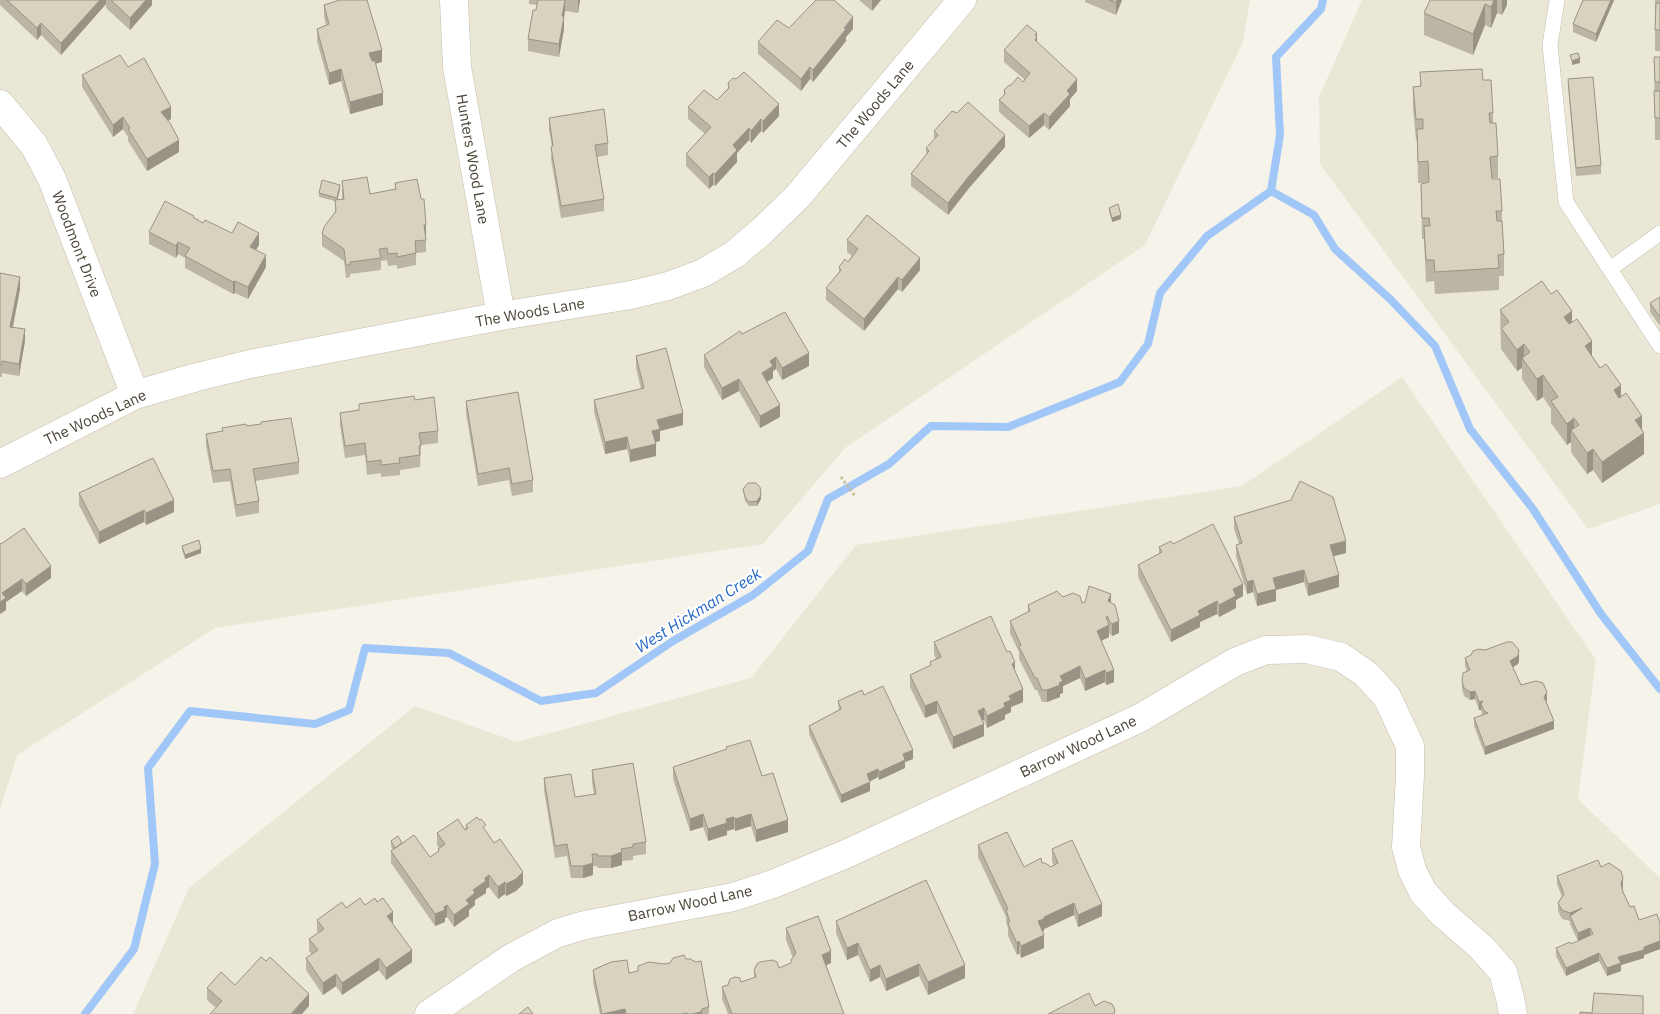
<svg xmlns="http://www.w3.org/2000/svg" width="1660" height="1014" viewBox="0 0 1660 1014" font-family="'IBM Plex Sans',sans-serif">
<style>
.residential{fill:#ebe7d7}
.lines{fill:none;stroke-linecap:round;stroke-linejoin:round}
.stream{stroke:#a1c7f8;stroke-width:8}
.lane-casing{stroke:#c3beab;stroke-width:16}
.street-casing{stroke:#c3beab;stroke-width:29}
.path{stroke:#c6bd9a;stroke-width:3;stroke-dasharray:2.5 2.5;stroke-linecap:butt}
.lane{stroke:#fff;stroke-width:15}
.street{stroke:#fff;stroke-width:28}
.wall{fill:#bbb5a3}
.shaded-wall{fill:#989385}
.building{fill:#d9d2be;stroke:#989385}
.labels{text-anchor:middle;dominant-baseline:central;stroke-width:4.5;stroke-linejoin:round;paint-order:stroke}
.street-label{font-size:15px;fill:#4b4637;stroke:#fff}
.water-label{font-size:16px;font-style:italic;fill:#2368c4;stroke:#fff}
</style>
<rect width="100%" height="100%" fill="#f6f4ea"/>
<path class="residential" d="M0,0h1250l-7,42 -98,203 -300,203 -82,96 -548,84 -198,127 -17,55z
M1362,0h298v504l-72,25 -268,-365 -1,-67z
M1402,377l194,283 -18,139 82,79v136h-1527l56,-126 226,-182 102,36 234,-64 105,-133 386,-59z"/>
<g class="lines">
<path class="stream" d="M1271,191l43,24 21,34 55,50 45,47 35,83 63,80 68,105 59,75
M85,1014l49,-65 21,-85 -7,-96 42,-57 125,13 34,-14 16,-62 84,5 92,48 55,-8 77,-52 80,-46 55,-44 20,-52 61,-35 42,-38 77,1 112,-45 28,-38 12,-51 47,-57 64,-45 9,-56 -4,-78 45,-48 2,-9"/>
<g class="lane-casing">
<path id="lane" d="M1557,0l-7,45 16,157 94,144
M1610,269l50,-36"/>
</g>
<g class="street-casing">
<path id="street" d="M454,0l3,67 44,249
M0,104l34,41 18,34 83,216
M0,464l135,-69 62,-18 53,-13 251,-48 130,-21 37,-9 35,-13 32,-19 27,-23 36,-35 164,-196
M429,1014l82,-56 47,-25 27,-8 148,-28 40,-13 73,-30 294,-136 95,-56 31,-12 41,-1 34,8 25,17 21,23 23,49v30l-4,71 6,23 11,22 20,22 39,34 21,24 7,26 3,16"/>
</g>
<path class="path" d="M841,477l14,19"/>
<use href="#lane" class="lane"/>
<use href="#street" class="street"/>
</g>
<path class="wall" d="M0,0h152v5l-22,25 -24,-22v-4l-45,51 -20,-20 -4,5 -37,-35z
M529,0h51l-2,13 -13,-2 -1,6v12l-5,28 -31,-6v-12l9,-34 -8,-1z
M859,0h22l-9,11z
M1085,0h37l-6,15 -31,-13z
M1430,0h77v5l-5,10 -5,-2 -6,15 -6,-3 -12,30 -49,-20v-22z
M1583,0h31l-18,42 -23,-10v-8z
M1655,0h5v51h-5z
M324,5l58,57 -7,2 8,41 -33,9 -9,-33 -12,4 -12,-44v-12l9,-4 -2,-8z
M789,28l64,1 -7,8v4l-33,41 -3,-3 -9,12 -43,-37v-12z
M1037,42l40,49 -7,8v7l-21,24 -5,-5 -15,13 -30,-26v-12l5,-5v-5l19,-8 2,-2 -21,-18v-12z
M1654,57h6v83h-5z
M128,67l43,52 -3,2 11,31 -32,19 -19,-30v-4l-5,-8 -10,8 -31,-50v-12z
M1420,72l63,8 10,33v10l5,33v22h-6l10,33v10l2,33v22h-5v14l-64,4 -1,-13 -8,1 -2,-43h-2l-1,-55 6,-1h-9l-1,-43h-1l-3,-32v-21l7,-1z
M1568,79l33,86v9l-25,2 -8,-89z
M728,83l51,33 -16,17 -2,-2 -10,12 -2,-3 -12,13v9l-22,24 -2,-1 -4,4 -23,-23v-12l19,-20 -17,-15v-12l29,-7 11,-12z
M957,113l48,34 -36,41 -21,27 -37,-29v-12l15,-19v-7l8,-8v-9z
M549,118l59,25v12l-11,2 7,42v12l-43,7 -10,-59 1,-12 -3,-17z
M342,181l28,13 25,-5v-6l31,54v15l-10,1v12l-19,4v-4l-9,1 -1,-6 -6,1v9l-31,4v3l-4,1 -2,-17 -22,-15v-12l13,-22v-11l-16,-4v-4l21,-4 -3,11 5,-1z
M1109,208l12,11 -9,3 -3,-10z
M194,218l9,5 29,10 27,12 -3,5 10,17 -18,32 -13,-6 -2,1 -48,-26v-10l-7,-4 -2,4 -27,-14v-12z
M847,240l73,30 -18,22 -4,-3 -34,42 -38,-31v-12l13,-15v-6l9,-5 4,-6 -5,-4z
M0,273l20,16 -7,39 12,13 -6,35 -17,-3v4h-2z
M1660,297v29l-10,-14v-9z
M1500,310l72,12 20,34 29,40 21,34 2,24 -42,29 -9,-13 -6,4 -16,-22v-10l-4,3 -16,-22v-14l-8,-12 -6,4 -15,-22v-11l-5,3 -16,-22z
M742,334l67,32 -27,14 -6,-11 -3,2v7l-6,4 13,35 -20,11 -21,-37 -17,9 -18,-33v-12z
M636,356l47,69 -23,6v10l-5,1 1,14 -26,6 -3,-13 -22,5 -11,-42v-12l47,-11 -5,-21z
M415,400l23,31v12l-17,2 -1,22 -20,3v5l-19,2v-4l-14,2 -2,-20 -20,3 -5,-33v-12l19,-3v-6z
M466,401l67,79v12l-21,4 -3,-16 -31,6 -12,-73z
M261,422l38,40v12l-44,7 4,20v12l-23,4 -6,-36 -17,2 -7,-37v-12l55,-10z
M743,489l18,10 -4,7h-8l-4,-5z
M79,493l95,19 -28,13 -2,-3 -45,22 -20,-39z
M1291,500l55,53 -12,3 5,31 -31,9 -4,-14 -28,8v11l-19,5 -4,-14 -6,2 -11,-37v-12l3,-1 -5,-15v-12z
M0,543l51,35 -25,18 -4,-5 -16,11v8l-6,4z
M1173,544l70,52 -7,4v8l-17,9 -2,-3 -17,8v5l-29,15 -33,-65v-12l21,-11v-7z
M182,546l19,7 -16,6 -3,-9z
M1063,597l19,6 29,-1 8,31 -7,3 -2,-2 -1,-2v5l-8,4 13,41 -8,3 -1,-3 -20,9 -5,-13 -17,8v7l-3,1v3l-13,5h-5l-5,-12h-2l-16,-31v-7l-9,-19v-12l18,-9v-7z
M934,642l81,29 8,31 -12,5v5l-6,3v4l-18,9 -3,-8h-1l1,16 -31,13 -16,-36 -12,5 -15,-31v-12l20,-9v-4l6,-3 -2,-5z
M1465,658l54,3 -1,3 -5,3 8,18 26,15 -1,2 8,27 -69,26 -11,-29v-8l8,-3 -1,-5h-2l-4,-11 -5,1 -6,-4 -2,-7v-8l5,-9 -2,-6z
M864,695l49,64 -8,3v6l-26,12 -1,-3 -8,4v10l-29,12 -32,-69v-8l30,-16 -1,-9z
M673,767l89,9 26,56 -32,10 -5,-16 -16,5 -1,-2 -7,2v4l-19,6 -5,-14 -13,4 -17,-52z
M592,770l54,72v12l-13,2v4l-11,1v4l-11,3h-13l-1,-2h-4v9l-10,3h-12l-4,-22 -12,2 -11,-68v-12l31,19 19,-3 -2,-12z
M466,825l20,6 37,53 -7,7 -10,5 -1,-2 -7,5 -9,-12 -3,2v4l-11,7v5l-6,5v6l-15,11 -7,-10 -2,1v4l-10,4 -44,-63v-12l2,-1 -2,-4v-5l11,2 28,14 8,-5v-3l1,-1 -2,-3v-12l28,-3z
M978,845l46,22 18,-4 9,4 3,-1 -2,-5v-12l50,67 -24,11 -4,-12 -30,14v2h-2l2,17 -23,10 -2,-5 -2,2 -9,-19v-8l-2,-6v-5l-28,-60z
M1601,867l22,19 -1,3 8,18 9,13 21,3v26l-16,6v3l-23,7v6l-14,5 -8,-15 -33,15 -10,-20v-8l15,-4 7,-3 -8,-17v-3l-8,-2 -4,-8v-8l4,-6 -5,-13v-8z
M365,905l28,19 19,38 -26,18 -7,-10 -37,25 -6,-9 -13,9 -17,-25v-12l6,-4 -3,-3v-12l9,-6 -1,-1v-12l29,-12z
M836,921l129,57 -37,17 -9,-19 -33,15 -6,-14 -10,5 -12,-27 -11,5 -11,-27z
M786,928l45,35 -5,2 18,49h-116l-6,-15v-12l32,-9v-8l25,-2 12,-5 2,-5 -7,-18z
M638,966l71,41v7h-109l-7,-32v-12l36,3 9,-2z
M235,985l74,21 -93,2 -9,-8v-12z"/>
<path class="shaded-wall" d="M100,0h6v4l-45,51v-12z
M146,0h6v5l-22,25v-12z
M565,0v11l-3,17v-12z
M578,0h2l-2,13z
M872,0h9l-9,11z
M1117,0h5l-6,15v-12z
M1494,0h3v13l-6,15v-21z
M1502,0h5v5l-5,10z
M1611,0h3l-18,42v-8z
M1485,4v21l-12,30v-21z
M564,17v12l-5,28v-13z
M853,17v12l-7,8v4l-33,41v-12z
M41,23v12l-4,5v-12z
M1037,33v12l-2,7v-17z
M382,50v12l-13,3v-12z
M1580,58v5l-8,2v-4z
M810,67v12l-9,12v-12z
M341,69v12l-12,4v-12z
M1077,79v12l-7,8v7l-21,24v-13l18,-26z
M383,93v12l-33,9v-12z
M779,104v12l-16,17v-12z
M171,107v12l-10,5v-12z
M1044,113v12l-15,13v-12z
M123,117v12l-10,8v-12z
M761,119v12l-10,12v-12z
M749,128v12l-12,13v9l-22,24v-12l18,-29z
M1005,135v12l-36,41 -21,27v-12l21,-27z
M179,140v12l-32,19v-12z
M713,173v12l-4,4v-12z
M340,185v4l-3,13v-4z
M1121,215v4l-9,3v-4z
M424,225h2v12h-2z
M259,233v12l-9,14v-12z
M178,242v12l-2,4v-12z
M266,255v12l-18,32v-12z
M920,258v12l-18,22v-12z
M20,277v12l-10,50v-12z
M898,277v12l-34,42v-12z
M235,281v12l-2,1v-12z
M1572,311v22l-8,-16z
M25,329v12l-6,35v-12z
M1592,341v21l-7,-16z
M1524,344v18l-2,-4v10l-5,3v-21z
M809,353v13l-27,14v-12z
M776,357v12l-3,2v7l-11,7v-12l8,-12z
M1543,375v22l-6,4v-22z
M739,379v12l-17,9v-12z
M1621,385v21l-7,-16z
M780,405v12l-20,11v-12z
M683,413v12l-23,6v10l-8,2v-12l5,-11z
M1642,416v18l2,-1v21l-42,29v-21l33,-42z
M1574,418v17l-3,-5v12l-4,3v-21z
M627,437v12l-22,5v-12z
M656,444v12l-26,6v-12z
M1593,449v21l-6,4v-21z
M761,495v4l-4,7v-5z
M174,500v12l-28,13v-12z
M144,510v12l-45,22v-12z
M1346,541v12l-16,4v-12z
M201,549v4l-16,6v-4z
M51,566v12l-25,18v-12z
M1304,570v12l-28,8v11l-19,5v-12l16,-16z
M1339,575v12l-31,9v-12z
M22,579v12l-16,11v8l-6,4v-12l2,-9z
M1253,580v12l-6,2v-12z
M1243,584v12l-7,4v8l-17,9v-12l14,-16z
M1111,594v12l-3,-5z
M1217,601v13l-17,8v5l-29,15v-12l27,-19z
M1107,616v9h2v12l-12,6v-12l9,-14z
M1119,621v12l-7,3v-12z
M1519,652v9l-1,3 -8,5v-8z
M1015,662v12l-3,-10z
M1080,666v12l-17,8v7l-3,1v3l-13,5v-12l13,-14z
M1105,670v12l-20,9v-12z
M1114,670v12l-8,3v-12z
M1023,689v13l-12,5v5l-6,3v4l-18,9v-12l17,-13 5,-7z
M1475,691v8l-5,1v-8z
M1547,692v8l-3,6v-9z
M937,701v12l-12,5v-12z
M1483,701l-2,3v6h-2v-8z
M984,708v12l-6,3v-12z
M1554,721v8l-69,26v-8z
M984,724v12l-31,13v-12z
M913,750v9l-8,3v6l-26,12v-8l24,-18z
M878,769v8l-11,6v-9z
M870,782v9l-29,12v-8z
M703,814v13l-13,4v-12z
M751,814v12l-16,5v-12z
M734,817v12l-7,2v4l-19,6v-12l18,-10z
M788,820v12l-32,10v-12z
M622,852v13l-11,3v-12z
M593,863v12l-10,3v-12z
M523,872v12l-7,7 -10,5v-12z
M489,875v12l-3,2v4l-11,7v5l-6,5v6l-15,11v-12l19,-25 12,-12z
M1623,878v8l-2,7v-9z
M505,882v12l-7,5v-12z
M1074,903v12l-30,14v2l-6,2v-12l6,-4z
M1102,904v12l-24,11v-12z
M447,905v12l-2,1v4l-10,4v-12z
M1582,908l-12,8v6v-9z
M393,912v12l-6,-8z
M1590,928v8l-12,5v-8z
M1044,935v13l-23,10v-12z
M1019,941v12l-2,2v-12z
M1660,941v8l-16,6v3l-23,7v6l-14,5v-8l11,-11z
M858,943v12l-11,5v-12z
M412,950v12l-26,18v-12z
M831,951v12l-9,4v-12z
M1599,953v8l-33,15v-8z
M379,958v12l-37,25v-12z
M919,964v12l-33,15v-12z
M880,965v12l-10,5v-12z
M965,965v13l-37,17v-13z
M336,974v12l-13,9v-12z
M309,994v12l-7,8h-11z
M625,1009v5h-22z
M702,1009v5h-10z"/>
<path class="building" d="M7,0h93l-39,43 -20,-20 -4,5z
M111,0h35l-16,18z
M340,0h27l15,50 -13,3 3,8h3l8,32 -33,9 -9,-33 -12,4 -12,-44 12,-5 -5,-19z
M538,0h27l-3,16 2,1 -5,27 -31,-5 5,-29h3z
M816,0h18l19,17 -9,11 2,1 -33,41 -3,-3 -9,12 -43,-37 19,-22 12,8z
M1109,0h8l-1,3z
M1430,0h64l-3,7 -6,-3 -12,30 -49,-21z
M1583,0h28l-15,34 -23,-10z
M1656,3h4v27h-5z
M1027,25l10,8 -2,2 2,2 -2,3 42,39 -10,12 3,3 -21,23 -5,-4 -15,13 -30,-26 6,-6 -1,-4 4,-4 3,-1 7,-8 5,5 7,-9 -26,-23z
M1578,53l2,5 -8,3 -2,-6z
M120,55l8,12 16,-9 27,49 -10,5 9,11 9,17 -32,19 -19,-30 2,-1 -7,-11 -10,8 -31,-50z
M1654,57h6v25h-5z
M1482,69l1,11h8l2,33h-4l1,10h6l2,33 -8,1 2,22h8l2,32h-6l1,10h5l2,33 -6,1 1,13 -64,4 -1,-12h-8l-2,-34h6l-1,-8h-7l-1,-34 8,-2 -1,-21 -10,1 -1,-33h6v-10h-7l-3,-32 8,-1 -1,-14z
M744,72l35,32 -16,17 -2,-2 -10,12 -2,-3 -16,17 4,5 -22,24 -2,-1 -4,4 -23,-23 25,-27 -23,-20 16,-17 13,10 12,-12 -1,-5 5,-5 3,1z
M1593,77l8,88 -25,3 -8,-89z
M1654,91h6v27h-5z
M968,102l37,33 -36,41 -21,27 -37,-29 18,-23 -3,-3 12,-13 -4,-4 18,-20 5,2z
M604,109l4,34 -13,2 9,54 -43,7 -10,-59 2,-1 -4,-28z
M367,177l3,17 26,-5 -1,-6 22,-4 4,20h3l2,26h-2l2,15 -11,1 1,12 -19,4v-4l-9,1 -1,-6 -7,1h-1l2,9 -31,4v3h-4l-2,-16 -22,-15 2,-7 12,-16 -1,-11 9,-1 -2,-18z
M322,180l18,5 -3,13 -18,-5z
M165,201l29,15 -1,1 10,6 2,-3 27,13 6,-11 21,11 -9,14 16,8 -18,32 -13,-6 -2,1 -48,-26 5,-8 -12,-6 -2,4 -27,-14z
M1118,204l3,11 -9,3 -3,-10z
M867,215l53,43 -18,22 -4,-3 -34,42 -38,-31 15,-18 -2,-3 6,-8 3,3 10,-13 -11,-9z
M0,273l20,4 -10,50 15,2 -6,35 -17,-3v4h-2z
M1542,281l9,13 6,-4 15,21 -8,6 5,7 8,-5 15,22 -7,5 15,22 6,-4 15,21 -7,5 5,8 7,-5 16,23 -7,4 9,13 -42,29 -9,-13 -6,4 -16,-23 8,-5 -5,-7 -7,6 -16,-23 7,-4 -15,-22 -6,4 -15,-21 8,-6 -6,-8 -7,6 -16,-22 8,-6 -9,-12z
M1660,297v20l-10,-14z
M785,312l24,41 -27,15 -6,-11 -6,4 3,5 -11,7 18,32 -20,11 -21,-37 -17,9 -18,-33 36,-24 2,3z
M666,348l17,65 -26,7 3,9 -8,2 4,13 -26,6 -3,-13 -22,5 -11,-42 50,-12 -8,-32z
M518,392l15,88 -21,4 -3,-16 -31,6 -12,-73z
M414,396l1,4 19,-3 4,34 -19,2 2,13h-2l1,9 -21,3 1,5 -19,2v-5l-14,2 -2,-19 -20,3 -5,-33 19,-3v-6z
M291,418l8,44 -46,7 6,32 -23,4 -6,-36 -17,2 -7,-37 17,-3 -1,-3 24,-4 1,2 14,-2v-2z
M153,458l21,42 -28,13 -2,-3 -45,22 -20,-39z
M1300,481l33,16 13,44 -16,4 9,30 -31,9 -4,-14 -31,8 3,11 -19,5 -4,-14 -6,2 -11,-37 6,-2 -8,-26 57,-17z
M748,483h8l4,4 1,8 -4,6 -8,1 -4,-5 -2,-8z
M1213,524l30,60 -10,5 3,7 -17,9 -2,-4 -19,10 2,4 -29,15 -33,-65 24,-13 -3,-5 12,-6 2,3z
M24,528l27,38 -25,18 -4,-5 -20,14 4,5 -6,4v-59l1,1z
M199,540l2,9 -16,6 -3,-9z
M1089,586l22,8 -3,7 7,4 4,16 -7,3 -2,-2 -3,-6 -1,1 3,8 -12,6 17,39 -8,3 -1,-3 -20,9 -5,-13 -20,10 3,5 -4,2 1,2 -13,5h-5l-5,-12h-2l-16,-31 2,-2 -11,-24 20,-10 -2,-6 29,-14 6,6 10,-4 7,3 2,7 3,-1z
M991,616l16,36 3,-1 5,11 -3,2 11,25 -14,7 2,4 -7,3 1,4 -18,9 -3,-8 -6,3 6,13 -31,13 -16,-36 -12,5 -15,-31 21,-10 -1,-3 11,-5 -7,-15z
M1507,642h5l7,8 -1,6 -8,5 11,24 15,-4 7,2 4,9 -3,5 10,24 -69,26 -11,-29 14,-5 -4,-2 -3,-7 2,-3 -4,1 -4,-11 -5,1 -6,-4 -2,-7 1,-8 7,-3 -5,-12 6,-3 2,-4 6,-2 6,1z
M883,686l30,64 -10,4 2,6 -26,12 -1,-3 -11,5 3,8 -29,13 -32,-69 32,-17 -3,-8 24,-11 2,5z
M750,740l12,36 11,-3 15,47 -32,10 -5,-16 -16,5 -1,-2 -8,2 1,4 -19,6 -5,-15 -13,5 -17,-52 54,-18 -1,-2z
M633,763l13,79 -13,2v3l-12,2 1,3 -11,4h-13l-1,-2h-5l1,9 -10,3h-12l-4,-22 -12,2 -11,-68 27,-4 4,23 21,-3 -4,-24z
M477,817l2,3 2,-1 5,6 -3,2 11,16 6,-4 23,33 -7,7 -10,5 -1,-2 -7,5 -9,-12 -4,3 1,3 -13,9 2,3 -9,7 3,4 -15,11 -7,-10 -3,2 1,3 -10,4 -44,-63 23,-16 16,22 9,-6 -1,-2 7,-5 -8,-11 21,-14 7,11 3,-2 -2,-3z
M1007,832l17,35 17,-9 1,5h3l6,4 7,-4 -6,-14 20,-9 30,64 -24,11 -4,-12 -30,14v2l-6,2 6,14 -23,11 -2,-5 -2,2 -9,-19 2,-2 -4,-12 2,-1 -30,-64z
M398,836l4,7 -7,5 -4,-7z
M1598,860l3,7 8,-4 12,8 2,7 -2,6 2,8 7,15 4,-1 5,14 18,-6 3,9v18l-16,6v3l-26,7 3,6 -14,5 -8,-15 -33,15 -10,-20 14,-6 1,2 22,-10 -3,-6 -12,5 -8,-17 12,-8 -12,5 -8,-3 -4,-7 6,-9 -7,-18z
M926,880l39,85 -37,17 -9,-18 -33,15 -6,-14 -10,5 -12,-27 -11,5 -11,-27z
M360,898l5,7 10,-7 2,4 6,-4 10,14 -6,4 25,34 -26,18 -7,-10 -37,25 -6,-9 -13,9 -17,-25 12,-8 -9,-11 15,-10 -7,-9 25,-18 4,6z
M818,916l13,35 -9,4 22,59h-112l-10,-27 6,-2 2,-6 5,-2 5,1 1,4 15,-5 -2,-7 3,-6 3,-2 12,-2 5,2 2,6 12,-5v-3l5,-7 -10,-25z
M684,955l2,4h4l6,3 5,-1 8,46 -7,2 -1,3 -9,2h-4l-1,-1 -6,1h-55l-1,-5 -23,5 -9,-44 18,-8 16,-2 2,13 9,-2v-5l11,-4 15,2 6,-1 3,-5z
M261,957l5,4 4,-4 39,37 -18,20h-81l12,-13 -15,-13 14,-16 14,13z
M1089,993l6,13 9,-5 8,3 3,6 -1,4h-66z
M1594,993l49,3v18h-63v-2l12,1z
M528,1007l5,7h-14z"/>
<g class="labels">
<g class="street-label">
<text transform="translate(875 104) rotate(-50)">The Woods Lane</text>
<text transform="translate(473 159) rotate(80)">Hunters Wood Lane</text>
<text transform="translate(77 244) rotate(69)">Woodmont Drive</text>
<text transform="translate(530 312) rotate(-10)">The Woods Lane</text>
<text transform="translate(95 417) rotate(-25)">The Woods Lane</text>
<text transform="translate(1078 746) rotate(-25)">Barrow Wood Lane</text>
<text transform="translate(690 903) rotate(-12)">Barrow Wood Lane</text>
</g>
<g class="water-label">
<text transform="translate(698 610) rotate(-32)">West Hickman Creek</text>
</g>
</g>
</svg>
